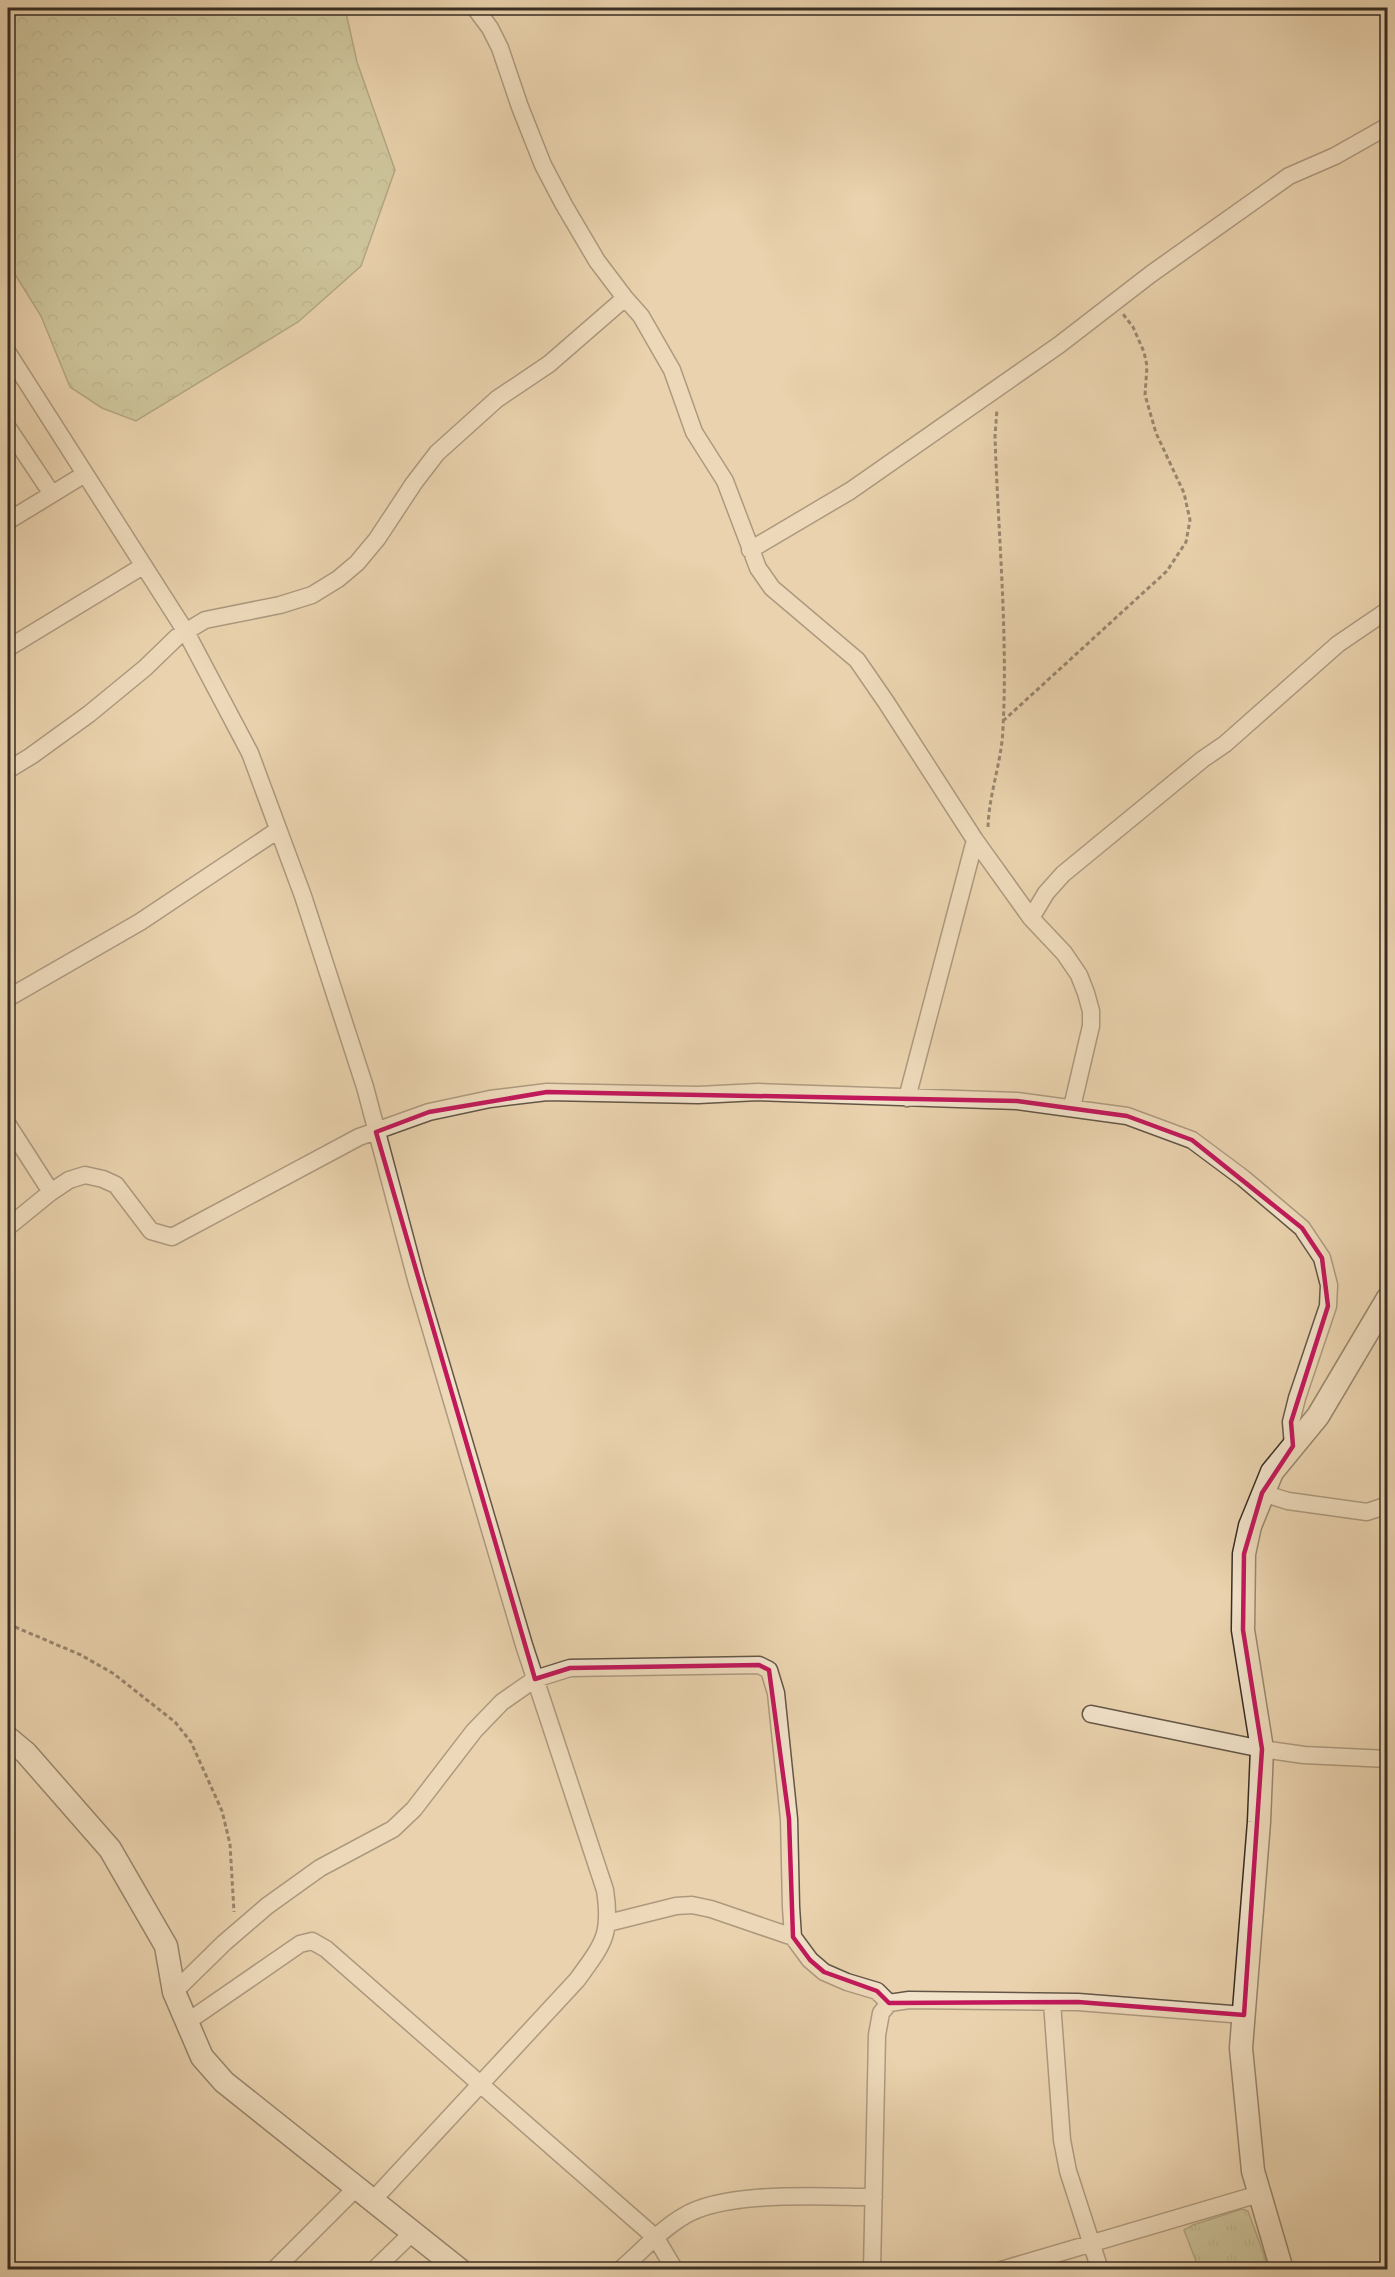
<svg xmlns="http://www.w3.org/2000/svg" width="1395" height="2277" viewBox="0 0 1395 2277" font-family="'Libre Caslon Text',serif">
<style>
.grass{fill:url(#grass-tufts);stroke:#747558;stroke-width:1.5}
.forest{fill:url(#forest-crowns);stroke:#747558;stroke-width:1.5}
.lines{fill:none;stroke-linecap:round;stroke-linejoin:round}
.street-casing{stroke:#645646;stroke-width:19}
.secondary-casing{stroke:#372d23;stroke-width:25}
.path{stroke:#372d23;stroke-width:3;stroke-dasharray:4.5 3;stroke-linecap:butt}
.street{stroke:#f1e2ca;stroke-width:16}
.secondary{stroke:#f1e2ca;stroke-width:22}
.marked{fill:none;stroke:#c2185b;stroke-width:4.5;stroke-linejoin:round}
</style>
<defs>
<pattern id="grass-tufts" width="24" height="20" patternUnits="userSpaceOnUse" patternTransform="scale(1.5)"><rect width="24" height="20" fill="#b1bd8e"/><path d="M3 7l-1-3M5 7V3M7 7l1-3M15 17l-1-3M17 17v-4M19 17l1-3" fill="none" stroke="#919a74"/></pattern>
<pattern id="forest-crowns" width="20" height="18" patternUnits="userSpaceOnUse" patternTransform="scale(1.5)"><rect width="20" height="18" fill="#b1bd8e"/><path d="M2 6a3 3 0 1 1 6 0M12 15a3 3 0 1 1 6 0" fill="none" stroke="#919a74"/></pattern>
</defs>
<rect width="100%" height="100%" fill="#e9d2ad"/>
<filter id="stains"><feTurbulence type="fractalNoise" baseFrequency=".00333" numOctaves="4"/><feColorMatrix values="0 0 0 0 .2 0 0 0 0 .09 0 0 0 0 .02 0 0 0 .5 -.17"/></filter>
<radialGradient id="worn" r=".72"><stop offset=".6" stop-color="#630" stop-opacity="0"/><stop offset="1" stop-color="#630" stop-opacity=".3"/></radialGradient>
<path class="grass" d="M1242,2209l6,2 21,58h-70l-15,-39 9,-5z"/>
<path class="forest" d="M8,8h337l12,54 38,108 -34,96 -63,56 -162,99 -34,-13 -32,-21 -29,-71 -33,-53z"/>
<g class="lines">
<g class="street-casing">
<path id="street" d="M475,8l15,20 10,20 20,59 23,58 21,40 33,56 28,37 16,18 31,54 22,62 31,49 33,87 14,20 85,72 29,42 89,138 56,78 33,35 15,22 7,18 5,18v15l-19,81
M8,353l178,279 64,121 53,143 62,191 51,192 108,366 81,245c7,45 -2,54 -28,90l-204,220
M8,428l44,66
M8,521l77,-47
M750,550l100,-59 209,-146 92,-71 138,-98 46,-20 53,-30
M8,648l135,-82
M8,770l23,-14 58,-42 56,-46 32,-31 28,-17 75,-15 32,-10 26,-16 19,-16 20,-24 37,-56 23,-30 60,-54 52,-35 76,-66
M1031,918l15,-25 17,-19 140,-115 22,-15 113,-100 50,-34
M8,998l132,-76 138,-92
M907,1098l68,-258
M8,1125l43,67
M8,1227l43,-35 18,-12 16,-5 18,4 13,6 35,46 21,6 187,-100 70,-25 61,-13 57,-7 151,3 60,-3 259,9 110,15 65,24 51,38 59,50 20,30 7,27 -1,21 -31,92 -6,24 2,24
M1262,1493l26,8 79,11 21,-7
M1091,1714l171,35 42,6 84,4
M608,1923l68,-17 16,-1 19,4 82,28 17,23 14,12 23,10 30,9 12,12
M174,1992l50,-49 43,-37 53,-38 73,-39 21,-20 60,-78 28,-29 33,-23 35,-11 189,-3 10,5 7,23 13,126 2,88 2,30
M1052,2002l10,138 6,31 32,99
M187,2022l113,-78 12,-3 14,8 330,289 19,32
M274,2270l83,-83
M374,2270l39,-38
M620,2270c21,-18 40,-40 64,-54 42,-26 140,-19 190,-19
M872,2270l5,-235 4,-22 8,-10 20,-3 169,2 166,13
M1001,2270l258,-76"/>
</g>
<g class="secondary-casing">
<path id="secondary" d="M8,1738l18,15 84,96 56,97 8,46 28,65 22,25 236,188
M1282,2270l-29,-99 -12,-123 18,-226 3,-73 -19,-119 1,-76 6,-28 22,-54 46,-56 70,-118"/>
</g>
<path class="path" d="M1003,721l164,-150 19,-29 4,-22 -6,-27 -28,-60 -11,-38 2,-29 -3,-14 -11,-25 -10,-13
M988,827c1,-34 14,-66 15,-99 5,-95 -5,-196 -8,-292l2,-27
M8,1624l73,31 33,19 61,48 16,20 31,69 8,33 4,68"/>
<use href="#street" class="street"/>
<use href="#secondary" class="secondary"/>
</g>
<path d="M0 0H1395V2277H0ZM547,1092l470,9 110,15 65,24 110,88 20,30 6,48 -37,116 2,24 -31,47 -18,61 -1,76 19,119 -18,266 -166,-13 -189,1 -12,-12 -53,-19 -14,-12 -17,-23 -4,-118 -20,-149 -10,-5 -189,3 -35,11 -159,-547 53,-20z" fill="#e9d2ad" fill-opacity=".55" fill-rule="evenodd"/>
<path class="marked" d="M547,1092l470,9 110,15 65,24 110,88 20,30 6,48 -37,116 2,24 -31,47 -18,61 -1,76 19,119 -18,266 -166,-13 -189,1 -12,-12 -53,-19 -14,-12 -17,-23 -4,-118 -20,-149 -10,-5 -189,3 -35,11 -159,-547 53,-20z"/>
<rect width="1395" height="2277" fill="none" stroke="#e9d2ad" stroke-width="30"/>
<rect x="9" y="9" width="1377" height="2259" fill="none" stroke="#372d23" stroke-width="3"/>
<rect x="15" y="15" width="1365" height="2247" fill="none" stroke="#372d23" stroke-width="1.5"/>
<rect width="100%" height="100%" filter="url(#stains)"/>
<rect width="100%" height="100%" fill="url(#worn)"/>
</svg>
